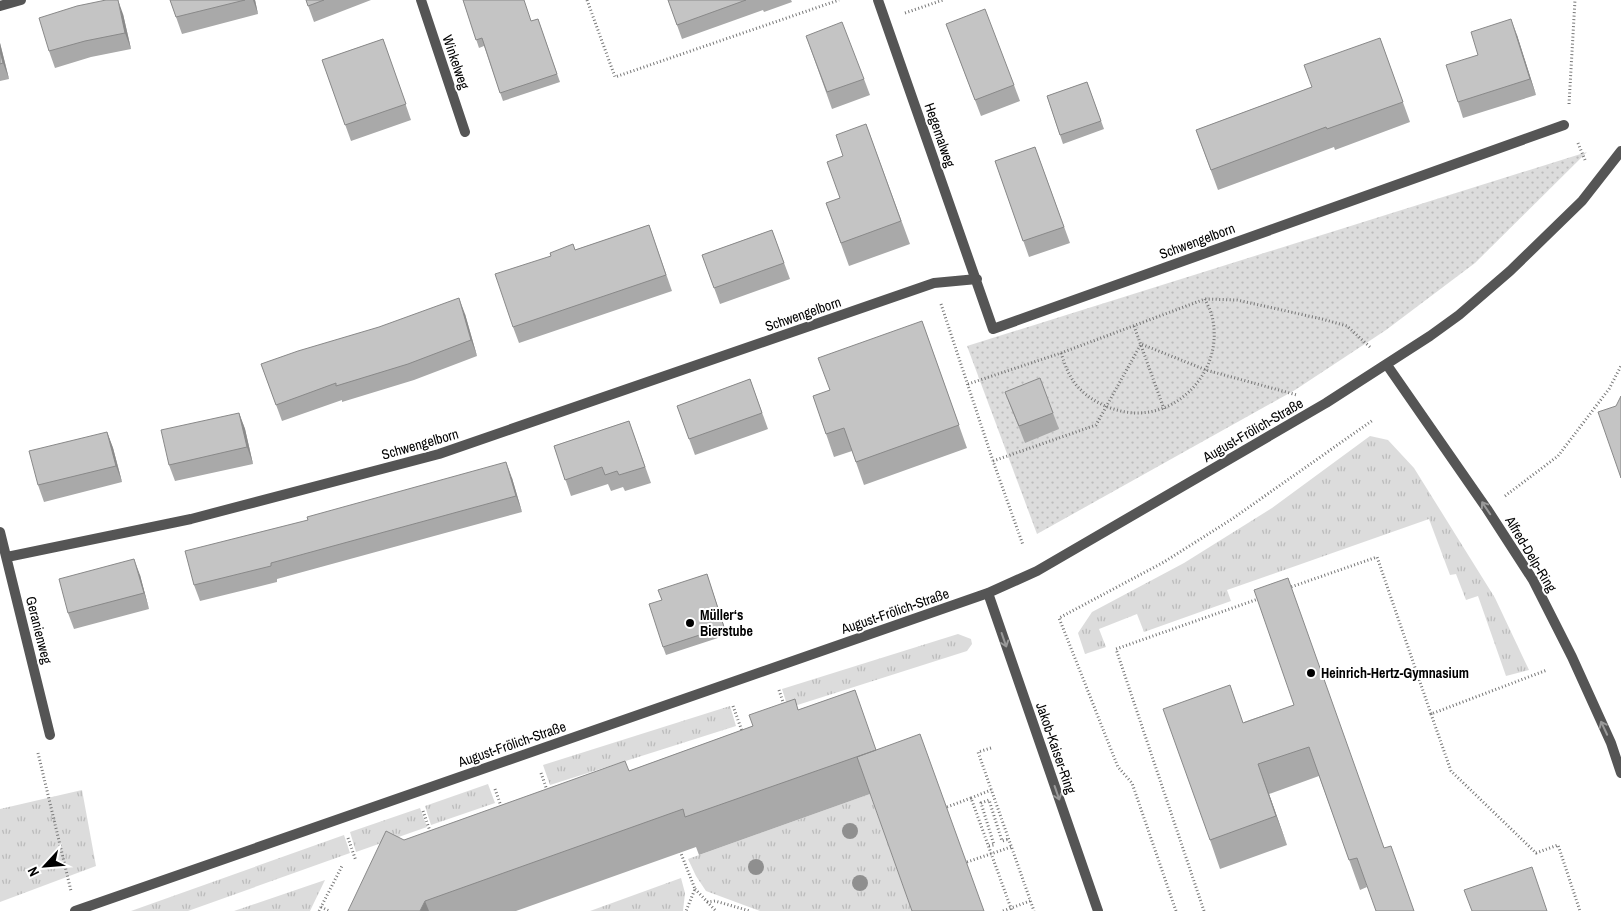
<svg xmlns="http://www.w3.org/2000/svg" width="1621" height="911" viewBox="0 0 1621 911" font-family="'Archivo Narrow',sans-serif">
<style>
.grass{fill:url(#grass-tufts)}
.park{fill:url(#park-dots)}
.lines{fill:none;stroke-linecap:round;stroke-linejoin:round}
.path{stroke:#777;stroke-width:3;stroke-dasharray:1 2.5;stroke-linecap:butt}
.minor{stroke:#555;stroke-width:10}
.tree{fill:#8f8f8f}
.wall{fill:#a9a9a9}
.shaded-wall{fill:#898989}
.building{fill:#c4c4c4;stroke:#898989}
.oneway{stroke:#999}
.poi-dot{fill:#000;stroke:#fff;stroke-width:2}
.labels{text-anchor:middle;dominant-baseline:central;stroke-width:4;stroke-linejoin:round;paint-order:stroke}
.street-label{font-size:14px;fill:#000;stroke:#fff}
.poi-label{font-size:14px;font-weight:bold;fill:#000;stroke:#fff;text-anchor:start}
</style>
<defs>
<pattern id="grass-tufts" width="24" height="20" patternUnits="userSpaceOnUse" patternTransform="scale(1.25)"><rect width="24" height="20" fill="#dcdcdc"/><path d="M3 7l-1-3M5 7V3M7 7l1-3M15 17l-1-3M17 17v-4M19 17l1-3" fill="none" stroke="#bbb"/></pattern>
<pattern id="park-dots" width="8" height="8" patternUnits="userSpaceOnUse" patternTransform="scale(1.25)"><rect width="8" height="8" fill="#dcdcdc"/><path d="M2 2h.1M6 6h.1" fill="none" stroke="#bbb" stroke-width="1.8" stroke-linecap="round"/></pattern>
</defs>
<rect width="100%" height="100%" fill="#fff"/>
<path class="grass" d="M1370,436l18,4 26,28 81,130 34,72 -23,6 -28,-80 -12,4 -10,-26 -6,1 -21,-56 -202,71 4,11 -87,31 -7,-18 -38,15 7,18 -21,7 -7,-21 14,-21 92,-49 88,-55z
M958,634l13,5 1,5 -5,7 -179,57 -6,-19z
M730,706l6,20 -186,59 -7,-20z
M488,784l7,19 -64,22 -6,-19z
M82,790l14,76 -96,36v-93z
M870,794l42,117h-152l-54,-20 -10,-15 -8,-17z
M420,808l7,19 -71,25 -6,-20z
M344,835l6,18 -162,58h-57z
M681,878l4,15 -2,18h-93z
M325,880l-15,31h-76z"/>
<path class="park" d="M1587,152l-112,111 -89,67 -91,60 -258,144 -70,-188z"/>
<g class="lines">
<path class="path" d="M587,0l28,77 224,-77
M905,13l38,-13
M1569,104l6,-104
M1578,143l7,17
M941,304l52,157 30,84
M1134,326l30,83
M1061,353c4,12 8,24 17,34 10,11 24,19 39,23 54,16 106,-35 96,-89 -1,-8 -5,-15 -8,-22
M968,384l93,-31 144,-54 32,1 85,19 25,7 24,22
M993,461l103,-36 45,-81 65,26 91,25
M1505,496l53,-40 51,-67 12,-23
M1288,588l89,-31 54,157 116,-44
M779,690l5,15
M733,706l9,25
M1431,714l20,57 85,82 22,-8 22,66
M991,748l-13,4 56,159
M38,753l33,138
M541,773l7,20
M495,789l7,20
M971,798l20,-8
M947,807l24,-9 41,113
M423,811l8,23
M348,838l8,23
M989,846l5,-1 -13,-42 8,-3 13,41 7,-2
M680,851l15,38 -9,22
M967,862l44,-15
M695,889l21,22
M707,902l8,-1 35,10
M321,907l8,4
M319,911l23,-45
M1003,911l27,-10
M1176,911l-44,-128 -14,-16 -59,-149 105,-56 68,-43 141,-99
M1204,911l-88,-262 145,-51"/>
<path class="minor" d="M421,0l44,132
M878,0l115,329 571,-204
M0,6l21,-6
M1387,365l100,144 46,71 39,77 39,86 10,30
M0,532l50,203
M7,557l184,-38 248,-65 495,-171 43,-4
M988,593l110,318
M75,911l913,-318 49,-22 289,-168 104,-67 29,-21 51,-44 72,-70 39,-50"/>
</g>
<g class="tree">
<circle cx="850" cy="831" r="8"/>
<circle cx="756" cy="867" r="8"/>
<circle cx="860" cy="883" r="8"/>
</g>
<path class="wall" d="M170,0h85l3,14 -76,20z
M306,0h65l-57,22z
M463,0l69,21 6,-2 22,63 -57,19 -19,-55 -5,2z
M668,0h123l1,2 -28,10 -1,-2 -81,29z
M123,14l8,35 -40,8 -36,11 -6,-17z
M946,24l68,61 6,16 -39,15z
M1517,35l19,60 -73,23 -5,-16 20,-47z
M806,36l58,43 6,16 -38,14z
M1380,38l30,84 -75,28 -1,-3 -116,43 -22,-60 116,-43z
M383,39l28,81 -60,21 -29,-81z
M0,43l9,36 -9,2z
M1087,82l17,47 -41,15 -16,-48z
M866,124l44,120 -61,22 -23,-63 14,-5 3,-42z
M1035,147l35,96 -41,14 -34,-96z
M649,225l23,66 -153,52 -6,-16 38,-71 24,-6z
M772,230l18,49 -70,25 -18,-49z
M465,314l12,42 -63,24 -72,22v-2l-60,21 -21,-57z
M922,321l45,127 -103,37 -12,-34 -18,6 -21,-61 17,-6z
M750,379l18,50 -73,26 -18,-49z
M1005,392l48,21 6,16 -34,14z
M239,413l6,16 8,35 -78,17 -6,-16z
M629,421l22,62 -26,8 -2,-4 -12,4 -3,-7 -37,12 -17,-50z
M107,432l6,16 9,34 -78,20 -6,-17z
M512,478l10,34 -245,67v3l-77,19 -6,-16 114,-65z
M707,574l20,61 -61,20 -3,-8 -1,-47z
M140,575l9,34 -75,20 -6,-16z
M1288,578l79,309 -7,3 -41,-114 -50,18 18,51 -67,24 -10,-29 34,-118 50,-17z
M855,690l15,104 -171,61 -3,-8 -180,64h-168l56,-71 225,-69 124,-45 42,-27 3,11z"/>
<path class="shaded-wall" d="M118,0l5,14 8,35 -6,-16z
M253,0h2l3,14z
M1511,19l6,16 19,60 -6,-16z
M0,43l9,36 -6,-16 -3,-12z
M459,298l6,16 12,42 -6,-16z
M239,413l6,16 8,35 -6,-17z
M107,432l6,16 9,34 -6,-16z
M506,462l6,16 10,34 -6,-16z
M134,559l6,16 9,34 -5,-16z
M1258,764l11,30 18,51 -11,-29z
M425,901l4,10h-9z"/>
<path class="building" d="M106,0h12l7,33 -40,8 -36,10 -10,-33 38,-12z
M170,0h75l-69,17z
M306,0h18l-16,6z
M463,0h61l7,21 7,-2 19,55 -57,19 -18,-55 -6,2z
M668,0h78l-69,25z
M985,9l29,76 -39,15 -29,-76z
M1511,19l19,60 -72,23 -12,-37 32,-10 -7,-23z
M842,22l22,57 -37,13 -21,-56z
M1380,38l23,64 -76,27 -1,-2 -115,43 -15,-40 116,-43 -8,-22z
M383,39l23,65 -61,21 -23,-65z
M0,51l3,12 -3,1z
M1087,82l14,39 -41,14 -13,-39z
M866,124l35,97 -60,22 -15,-40 14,-5 -13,-36 16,-6 -7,-21z
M1035,147l29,80 -41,14 -28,-80z
M649,225l17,50 -153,52 -18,-53 56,-18 -1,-3 23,-9 2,6z
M772,230l12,33 -70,25 -12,-33z
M459,298l12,42 -63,24 -72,22v-3l-60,22 -15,-41 37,-13 81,-24z
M922,321l37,104 -103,37 -12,-34 -18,6 -13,-38 17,-6 -12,-32z
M1040,378l13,35 -34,13 -14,-34z
M750,379l12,34 -73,26 -12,-33z
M1621,396v82l-23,-66 18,-6z
M239,413l8,34 -78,18 -8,-35z
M629,421l16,46 -26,8 -2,-4 -12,4 -3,-8 -37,13 -11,-34z
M107,432l9,34 -78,19 -9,-34z
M506,462l10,34 -245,67v3l-77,19 -9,-34 123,-31 -1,-3z
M134,559l10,34 -76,20 -9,-34z
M707,574l17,53 -61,20 -14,-43 13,-4 -4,-10z
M1288,578l96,270 7,-2 23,65h-38l-19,-53 -8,2 -40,-113 -51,17 18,52 -66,24 -47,-131 67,-24 13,38 51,-18 -40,-115z
M855,690l21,60 -191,67 -2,-8 -258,92 -5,10h-72l38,-80 18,9 221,-79 4,10 124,-45 -4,-11 46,-16 3,11z
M920,734l64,177h-72l-55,-154z
M1532,867l15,44h-75l-8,-21z"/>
<defs><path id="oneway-shaft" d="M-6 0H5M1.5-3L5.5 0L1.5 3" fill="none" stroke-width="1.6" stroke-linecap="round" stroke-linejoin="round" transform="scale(1.25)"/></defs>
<g class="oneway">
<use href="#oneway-shaft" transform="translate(1486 508) rotate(-124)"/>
<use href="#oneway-shaft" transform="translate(1004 640) rotate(71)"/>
<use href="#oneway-shaft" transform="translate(1604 728) rotate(-115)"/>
<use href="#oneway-shaft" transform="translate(1057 793) rotate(71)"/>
</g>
<g class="poi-dot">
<circle cx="690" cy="623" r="5"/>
<circle cx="1311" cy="673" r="5"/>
</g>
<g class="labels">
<g class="street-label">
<text transform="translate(456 62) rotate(71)">Winkelweg</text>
<text transform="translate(940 135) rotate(71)">Hegemalweg</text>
<text transform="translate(1197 241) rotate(-20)">Schwengelborn</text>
<text transform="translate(803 314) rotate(-19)">Schwengelborn</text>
<text transform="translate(1253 430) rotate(-30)">August-Frölich-Straße</text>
<text transform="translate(420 444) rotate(-16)">Schwengelborn</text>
<text transform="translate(1531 554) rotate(59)">Alfred-Delp-Ring</text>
<text transform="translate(895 611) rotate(-19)">August-Frölich-Straße</text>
<text transform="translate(39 630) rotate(76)">Geranienweg</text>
<text transform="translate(512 744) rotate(-19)">August-Frölich-Straße</text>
<text transform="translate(1056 748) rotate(71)">Jakob-Kaiser-Ring</text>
</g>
<g class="poi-label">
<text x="700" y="615">Müller‘s<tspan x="700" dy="16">Bierstube</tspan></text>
<text x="1321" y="673">Heinrich-Hertz-Gymnasium</text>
</g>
</g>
<g transform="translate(45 866) rotate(244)" stroke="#ffffff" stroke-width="4" paint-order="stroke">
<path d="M0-4L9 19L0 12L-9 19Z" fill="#000000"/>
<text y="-8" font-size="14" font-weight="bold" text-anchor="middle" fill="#000000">N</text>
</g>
</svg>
